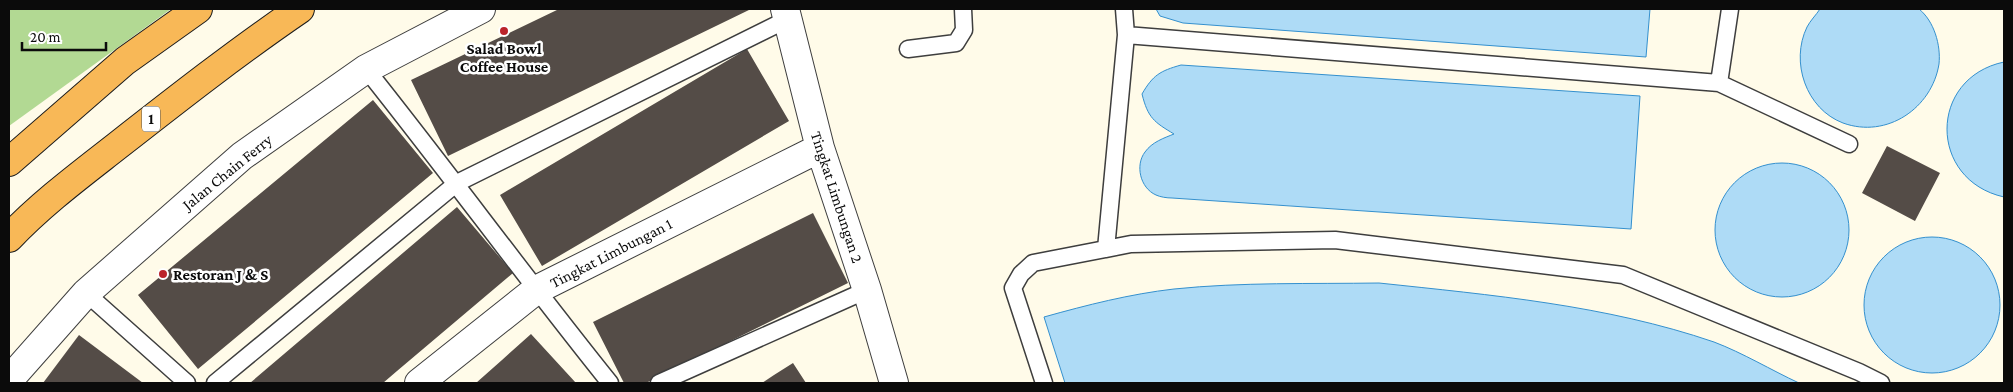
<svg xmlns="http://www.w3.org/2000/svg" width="2013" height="392" viewBox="0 0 2013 392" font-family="'Crimson Pro',serif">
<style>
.forest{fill:#b2d993}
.water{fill:#aedbf6;stroke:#3490ce}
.building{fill:#544c47}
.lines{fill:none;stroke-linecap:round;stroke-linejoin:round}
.service-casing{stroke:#3e3e3e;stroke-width:19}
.minor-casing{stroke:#3e3e3e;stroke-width:30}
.trunk-casing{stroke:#1c1c1c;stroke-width:30}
.service{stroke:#fff;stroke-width:16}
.minor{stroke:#fff;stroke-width:28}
.trunk{stroke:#f8b857;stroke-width:28}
.poi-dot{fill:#bb232a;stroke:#fff;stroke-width:2}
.labels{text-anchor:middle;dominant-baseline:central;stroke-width:5;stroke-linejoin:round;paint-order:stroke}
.shield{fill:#fff;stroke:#545454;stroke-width:1}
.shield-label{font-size:15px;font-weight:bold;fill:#0b0b0b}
.poi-label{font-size:16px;font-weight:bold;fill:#0b0b0b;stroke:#fff}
.street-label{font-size:16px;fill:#0b0b0b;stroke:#fff}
</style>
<rect width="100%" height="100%" fill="#fffbe9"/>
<path class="forest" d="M9,9h162l-162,117z"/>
<path class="water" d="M1156,9h494l-4,48 -463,-34 -23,-7z
M1820,9h99c15,12 22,36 20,55 -7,44 -52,75 -96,59 -37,-14 -53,-61 -36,-96 3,-6 9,-12 13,-18z
M2004,62v135c-76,-17 -76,-119 0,-135z
M1181,65l459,31 -9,133 -459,-31c-5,0 -12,-1 -16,-3 -16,-7 -21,-30 -11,-43 7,-10 19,-14 29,-18 -20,-12 -26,-16 -32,-40 11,-19 18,-23 39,-29z
M1715 230a67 67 0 1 1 134 0a67 67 0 1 1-134 0Z
M1864 305a68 68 0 1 1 136 0a68 68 0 1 1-136 0Z
M1379,283c112,12 227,22 335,59 29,11 57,28 85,41h-734l-21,-66c43,-12 86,-23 130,-28 68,-7 137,-5 205,-6z"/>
<path class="building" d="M559,9h192l-303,147 -37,-76z
M747,49l42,72 -247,145 -42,-71z
M373,100l60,73 -235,196 -60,-74z
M1887,146l53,27 -25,48 -53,-28z
M457,207l56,66 -116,98 -14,12h-133z
M813,213l35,70 -202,100h-22l-31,-61z
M531,334l45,49h-100l26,-23z
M79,335l64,48h-100z
M793,363l13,20h-44l12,-8z"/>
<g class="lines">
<g class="service-casing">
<path id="service" d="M1126,35l593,48 130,61
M908,49l48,-6 8,-13 -1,-21
M366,69c83,104 161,211 244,314
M1719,83l11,-74
M1116,247l-10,2 20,-214 -2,-26
M86,293l101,90
M215,383l242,-200 331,-164
M659,383l208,-93
M1044,383l-31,-95 8,-14 12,-11 98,-19 204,-4 288,35 236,97 22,11"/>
</g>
<g class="minor-casing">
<path id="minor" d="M785,9l35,139 47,142 27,93
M9,380l77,-87 156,-137 124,-87 115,-60
M419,383l117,-93 284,-142"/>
</g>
<g class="trunk-casing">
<path id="trunk" d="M9,162l116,-101 73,-52
M9,238c32,-34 71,-63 108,-92 60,-47 120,-94 183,-137"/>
</g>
<use href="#service" class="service"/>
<use href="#minor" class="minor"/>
<use href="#trunk" class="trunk"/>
</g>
<g class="poi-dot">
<circle cx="504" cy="31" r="5"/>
<circle cx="163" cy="274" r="5"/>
</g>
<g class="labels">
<rect class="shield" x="142" y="106.5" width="18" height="25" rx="4"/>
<g class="shield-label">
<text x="151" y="119">1</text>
</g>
<g class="poi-label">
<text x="504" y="48">Salad Bowl<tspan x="504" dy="18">Coffee House</tspan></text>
<text x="173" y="274" text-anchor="start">Restoran J &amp; S</text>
</g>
<g class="street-label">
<text transform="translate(227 172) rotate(-39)">Jalan Chain Ferry</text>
<text transform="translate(837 197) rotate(72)">Tingkat Limbungan 2</text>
<text transform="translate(611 253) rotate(-27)">Tingkat Limbungan 1</text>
</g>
</g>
<rect width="2013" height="392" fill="none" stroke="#0b0b0b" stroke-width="20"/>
<path d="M22 42v8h84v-8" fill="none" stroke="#0b0b0b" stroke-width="2.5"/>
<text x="30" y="42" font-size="15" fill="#0b0b0b" stroke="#ffffff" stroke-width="4" paint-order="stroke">20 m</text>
</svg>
